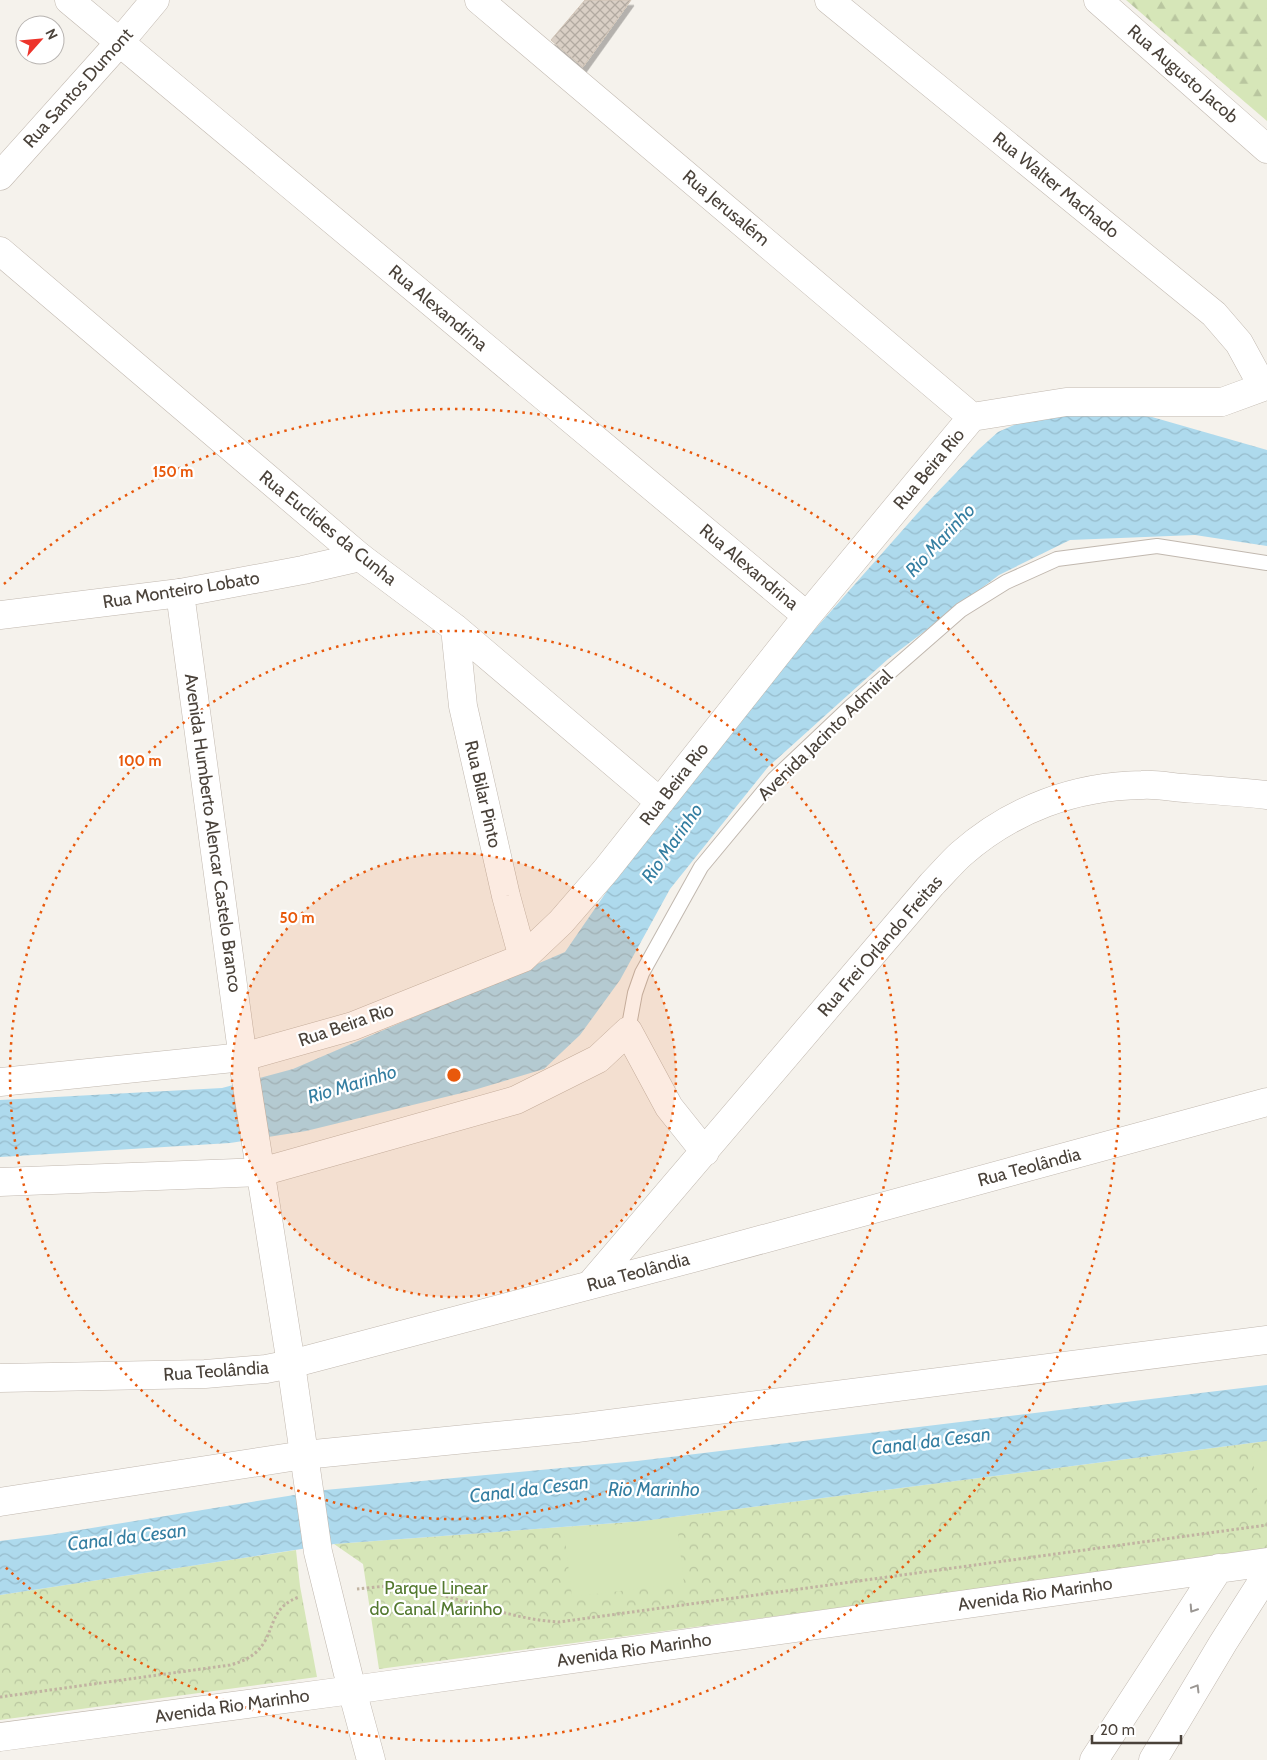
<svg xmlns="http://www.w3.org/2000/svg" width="1267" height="1760" viewBox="0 0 1267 1760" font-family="Cabin,sans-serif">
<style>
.forest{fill:url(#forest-firs)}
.park{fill:url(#park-crowns)}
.pitch{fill:#d6e6b8}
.water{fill:url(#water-waves)}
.building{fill:url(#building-cross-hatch);stroke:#d1c4b6;filter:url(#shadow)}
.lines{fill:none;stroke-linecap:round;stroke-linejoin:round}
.service-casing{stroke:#c1b8af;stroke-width:16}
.minor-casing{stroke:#c1b8af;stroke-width:29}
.tertiary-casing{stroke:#c1b8af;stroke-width:29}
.path{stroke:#c1b3a1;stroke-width:3;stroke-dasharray:2.5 2.5;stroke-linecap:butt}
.service{stroke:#fff;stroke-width:14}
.minor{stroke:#fff;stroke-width:28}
.tertiary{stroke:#fff;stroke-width:28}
.oneway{stroke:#9b9793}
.ring{fill:none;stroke:#e8590c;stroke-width:2.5;stroke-dasharray:2.5 5}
.labels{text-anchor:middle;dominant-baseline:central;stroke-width:4.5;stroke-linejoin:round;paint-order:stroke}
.street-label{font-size:18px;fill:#4a423a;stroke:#fff}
.park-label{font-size:18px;fill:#53792f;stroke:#fff}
.water-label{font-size:19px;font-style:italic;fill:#347ea1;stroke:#fff}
.centre{fill:#e8590c;stroke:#fff;stroke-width:2.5}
.ring-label{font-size:15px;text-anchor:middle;font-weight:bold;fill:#e8590c;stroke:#fff;stroke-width:4.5;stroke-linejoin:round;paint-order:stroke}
</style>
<defs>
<pattern id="forest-firs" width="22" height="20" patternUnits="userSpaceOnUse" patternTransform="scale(1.25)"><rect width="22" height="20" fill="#d6e6b8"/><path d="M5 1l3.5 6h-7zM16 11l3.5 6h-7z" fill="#b9c69f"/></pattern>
<pattern id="park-crowns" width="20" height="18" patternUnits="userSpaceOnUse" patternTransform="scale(1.25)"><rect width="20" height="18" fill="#d6e6b8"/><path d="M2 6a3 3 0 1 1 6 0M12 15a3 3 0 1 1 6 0" fill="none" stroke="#b9c69f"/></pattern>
<pattern id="water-waves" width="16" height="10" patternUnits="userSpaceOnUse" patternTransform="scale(1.25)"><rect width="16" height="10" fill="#aedaed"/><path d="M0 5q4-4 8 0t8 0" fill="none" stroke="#97bccc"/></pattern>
<pattern id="building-cross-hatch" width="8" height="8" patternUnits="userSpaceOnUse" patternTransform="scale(1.25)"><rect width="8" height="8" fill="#d9cfc5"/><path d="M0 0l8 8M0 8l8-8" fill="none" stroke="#b2aaa1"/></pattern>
<filter id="shadow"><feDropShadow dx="3" dy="5.5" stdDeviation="0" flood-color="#0004"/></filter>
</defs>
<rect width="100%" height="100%" fill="#f5f2ec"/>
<path class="forest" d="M1126,0h141v121z"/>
<path class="park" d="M1267,1441v110l-888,118 -16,-105 -29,-20 309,-23z
M296,1550l4,36 17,91 -317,43v-125z"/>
<path class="pitch" d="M1267,1450v45l-9,1 -6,-44z
M676,1517l8,66 -112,14 -8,-66z"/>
<path class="water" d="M1085,409l67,8 115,33v96l-72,-11 -125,5 -71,35 -111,84 -120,108 -98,122 -50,91 -40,55 -36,34 -70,21 -168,41 -76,12 -230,14v-57l222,-12 71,-19 272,-117 124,-180 234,-265 55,-57 20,-18 41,-18z
M1267,1385v56l-624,80 -309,23 -334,51v-54l55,-7 270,-44 312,-29z"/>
<path class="building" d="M585,0h46l-48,67 -32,-27z"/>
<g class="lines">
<g class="service-casing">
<path id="service" d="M628,1031l7,-38 7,-20 59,-106 73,-88 76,-72 111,-97 45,-28 51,-23 100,-13 110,17"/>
</g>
<g class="minor-casing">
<path id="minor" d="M69,0l738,616
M479,0l493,417
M1098,0l169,149
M360,557l95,71 205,174
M0,615l180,-22
M455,628l8,78 43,190 17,62
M0,1082l243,-25 110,-31 170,-68 38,-36 45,-52 201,-254 165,-199 94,-15h156l41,-15 -24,-44 -25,-29 -385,-314
M0,1182l261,-10 255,-72 82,-41 30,-28 41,76 36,45
M590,1285l342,-401c10,-10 19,-21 29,-30 51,-45 114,-68 181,-69 14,-1 28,2 42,3 27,2 55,4 83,7
M0,1378l205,-4 61,-5 25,-5 410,-108 566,-154
M0,1502l304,-47 273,-27 690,-88
M0,1737l352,-47 915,-128
M1094,1760l125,-192
M1153,1760l70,-117 44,-69"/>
</g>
<g class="tertiary-casing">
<path id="tertiary" d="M0,176l119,-133 36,-43
M0,251l360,306
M360,557l-57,13 -123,23 65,481 46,290 27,188 34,138 19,70"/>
</g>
<path class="path" d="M357,1589c11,-1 24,-3 35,-3 57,5 110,33 167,36l708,-97
M0,1697l230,-32c15,-4 27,-10 35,-24 10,-19 9,-35 34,-44"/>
<use href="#service" class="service"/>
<use href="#minor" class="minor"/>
<use href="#tertiary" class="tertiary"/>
</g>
<defs><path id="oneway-chevron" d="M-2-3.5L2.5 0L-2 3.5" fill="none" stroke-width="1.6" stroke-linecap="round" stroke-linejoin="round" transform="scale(1.25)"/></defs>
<g class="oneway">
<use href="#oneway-chevron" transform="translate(1193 1609) rotate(123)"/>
<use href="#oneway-chevron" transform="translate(1196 1688) rotate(-59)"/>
</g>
<circle cx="454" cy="1075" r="222" fill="#e8590c" fill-opacity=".12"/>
<g class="ring">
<circle cx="454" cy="1075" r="222"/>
<circle cx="454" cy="1075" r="444"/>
<path d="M4 584A666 666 0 1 1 4 1566"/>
</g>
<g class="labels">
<g class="street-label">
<text transform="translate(1183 74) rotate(41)">Rua Augusto Jacob</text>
<text transform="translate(78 88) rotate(-48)">Rua Santos Dumont</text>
<text transform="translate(1056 185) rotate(39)">Rua Walter Machado</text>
<text transform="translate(726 208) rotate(40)">Rua Jerusalém</text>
<text transform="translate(438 308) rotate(40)">Rua Alexandrina</text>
<text transform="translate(929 469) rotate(-50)">Rua Beira Rio</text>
<text transform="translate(328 528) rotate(39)">Rua Euclides da Cunha</text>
<text transform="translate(749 567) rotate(40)">Rua Alexandrina</text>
<text transform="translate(181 590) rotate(-9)">Rua Monteiro Lobato</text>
<text transform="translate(825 735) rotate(-44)">Avenida Jacinto Admiral</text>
<text transform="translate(674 784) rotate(-52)">Rua Beira Rio</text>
<text transform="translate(483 794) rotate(77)">Rua Bilar Pinto</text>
<text transform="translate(213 833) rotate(82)">Avenida Humberto Alencar Castelo Branco</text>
<text transform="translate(880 946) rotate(-49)">Rua Frei Orlando Freitas</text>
<text transform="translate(346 1025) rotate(-19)">Rua Beira Rio</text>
<text transform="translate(1029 1167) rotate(-15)">Rua Teolândia</text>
<text transform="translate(638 1272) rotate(-15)">Rua Teolândia</text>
<text transform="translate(216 1371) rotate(-4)">Rua Teolândia</text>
<text transform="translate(1035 1594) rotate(-8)">Avenida Rio Marinho</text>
<text transform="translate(634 1650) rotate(-8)">Avenida Rio Marinho</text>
<text transform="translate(232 1706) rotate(-8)">Avenida Rio Marinho</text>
</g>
<g class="park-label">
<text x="436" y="1588">Parque Linear<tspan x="436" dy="21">do Canal Marinho</tspan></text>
</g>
<g class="water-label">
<text transform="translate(940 540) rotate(-47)">Rio Marinho</text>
<text transform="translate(672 843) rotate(-55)">Rio Marinho</text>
<text transform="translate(352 1084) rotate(-17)">Rio Marinho</text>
<text transform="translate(931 1441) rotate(-7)">Canal da Cesan</text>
<text transform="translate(529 1489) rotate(-7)">Canal da Cesan</text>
<text x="654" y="1489">Rio Marinho</text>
<text transform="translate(127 1537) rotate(-7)">Canal da Cesan</text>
</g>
</g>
<circle cx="454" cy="1075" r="8" class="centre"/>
<g class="ring-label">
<text x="173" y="477">150 m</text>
<text x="140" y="766">100 m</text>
<text x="297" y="923">50 m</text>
</g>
<g transform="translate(40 40) rotate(63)"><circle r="24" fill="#ffffff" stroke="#b7b3b0"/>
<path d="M0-4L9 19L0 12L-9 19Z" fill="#ed342b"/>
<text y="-8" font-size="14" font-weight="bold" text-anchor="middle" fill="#4a423a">N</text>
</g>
<path d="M1092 1735v8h89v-8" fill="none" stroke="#4a423a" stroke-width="2.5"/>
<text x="1100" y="1735" font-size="15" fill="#4a423a" stroke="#ffffff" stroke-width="4" paint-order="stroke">20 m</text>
</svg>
